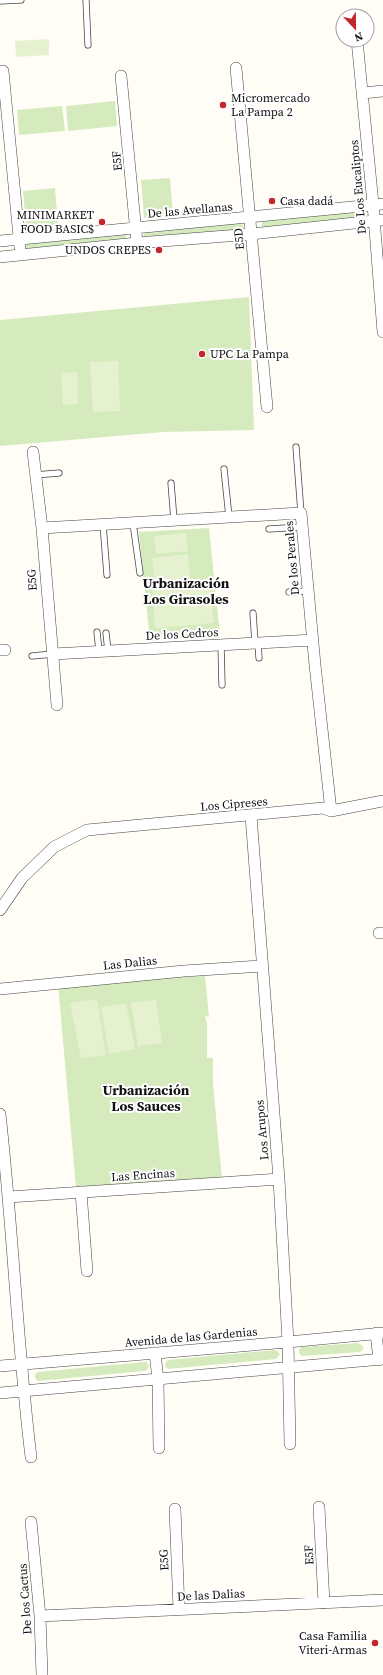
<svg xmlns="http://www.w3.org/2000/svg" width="383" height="1675" viewBox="0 0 383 1675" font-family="'Source Serif 4',serif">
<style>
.green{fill:#d5ebbd}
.pitch{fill:#e6f2cf}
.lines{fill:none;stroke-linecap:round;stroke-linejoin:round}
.service-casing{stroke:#444;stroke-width:7}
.minor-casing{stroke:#444;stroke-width:12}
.service{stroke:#fff;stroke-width:5.5}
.minor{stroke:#fff;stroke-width:11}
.poi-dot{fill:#c4262e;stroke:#fff;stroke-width:1.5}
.labels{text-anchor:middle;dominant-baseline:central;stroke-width:4;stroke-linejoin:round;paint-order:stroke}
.poi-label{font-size:12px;fill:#111;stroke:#fff;text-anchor:start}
.street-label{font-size:12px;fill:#111;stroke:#fff}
.quarter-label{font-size:14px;font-weight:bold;fill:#111;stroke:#fff}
</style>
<rect width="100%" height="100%" fill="#fffdf5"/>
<path class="green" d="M115,101l2,25 -49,5 -2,-25z
M62,106l3,25 -46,4 -2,-25z
M170,178l3,38 -29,2 -3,-38z
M55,188l3,38 -29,3 -3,-3 -3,-35z
M359,210l2,3v4l-98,11 -2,-2 2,-5z
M239,223l4,2 1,4 -2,2 -98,6v-5z
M126,234v5l-97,11 -3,-3 1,-4z
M249,297l5,133 -91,2 -163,14v-126z
M209,528l11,107 -70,6 -11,-109z
M205,976l4,41 -4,-1 2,8v34h6v26l9,95 -146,9 -18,-204z
M358,1343l5,3v3l-3,3 -58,4 -3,-3v-4l3,-2z
M274,1350l3,1 3,3 -4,5 -108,10 -3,-3 1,-4 2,-2z
M144,1362h3l2,4 -2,4 -3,1 -106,10 -3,-3v-3l3,-3z"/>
<path class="pitch" d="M49,39v16l-33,2 -1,-16z
M118,361l2,50 -27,1 -3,-50z
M77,372l1,32 -15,1 -2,-32z
M186,533l2,18 -32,3 -2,-18z
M188,554l2,25 -35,4 -3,-25z
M209,580l5,43 -59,5 -3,-44z
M97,999l9,56 -25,3 -11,-55z
M156,1000l6,43 -24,3 -7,-43z
M126,1003l9,46 -26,5 -8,-47z"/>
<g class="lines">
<g class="service-casing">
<path id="service" d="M86,0l2,45
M0,1l21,-1
M296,447l5,66
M224,469l5,48
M35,475l24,-2
M171,483l3,37
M133,523l7,50
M103,524l4,51
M269,529l33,-2
M289,592l19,-1
M253,613l2,30
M97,632l2,19
M106,633l2,18
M258,643l1,15
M221,645l1,40
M32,656l21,-2"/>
</g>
<g class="minor-casing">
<path id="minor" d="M357,40l16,164 10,128
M236,68l31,339
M3,71l17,176
M121,76l16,167
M363,93l20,-2
M0,241l383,-37
M0,257l137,-14 115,-9 131,-14
M33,452l9,76 15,177
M42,528l259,-15 14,152 16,146
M0,650h5
M53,654l260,-14
M251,816l28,363 9,163 2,102
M0,910l22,-32 32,-31 33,-17 236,-22 8,3 52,-10
M379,933h4
M0,989l184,-18 78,-5
M0,1114c13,114 17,229 31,343
M81,1192l6,79
M9,1197l270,-18
M376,1333l3,27
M155,1353l3,27 1,68
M0,1366l288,-24 95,-9
M0,1393l383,-34
M319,1507l5,96
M175,1509l4,100
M31,1522l9,94 2,59
M40,1616l343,-16"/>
</g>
<use href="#service" class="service"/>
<use href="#minor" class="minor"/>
</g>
<g class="poi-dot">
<circle cx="223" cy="105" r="4"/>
<circle cx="272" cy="201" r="4"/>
<circle cx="102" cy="222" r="4"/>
<circle cx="159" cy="250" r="4"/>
<circle cx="202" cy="354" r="4"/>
<circle cx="375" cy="1643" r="4"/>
</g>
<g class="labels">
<g class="poi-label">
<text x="231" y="98">Micromercado<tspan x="231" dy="14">La Pampa 2</tspan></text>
<text x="280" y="201">Casa dadá</text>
<text x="94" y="215" text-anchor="end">MINIMARKET<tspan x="94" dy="14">FOOD BASIC$</tspan></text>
<text x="151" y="250" text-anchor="end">UNDOS CREPES</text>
<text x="210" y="354">UPC La Pampa</text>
<text x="367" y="1636" text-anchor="end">Casa Familia<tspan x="367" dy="14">Viteri-Armas</tspan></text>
</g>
<g class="street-label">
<text transform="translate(117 161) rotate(-96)">E5F</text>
<text transform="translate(358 187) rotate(-95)">De Los Eucaliptos</text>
<text transform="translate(190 210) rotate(-5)">De las Avellanas</text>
<text transform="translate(239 239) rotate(-95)">E5D</text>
<text transform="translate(292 558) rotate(-95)">De los Perales</text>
<text transform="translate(32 580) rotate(-94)">E5G</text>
<text transform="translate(182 634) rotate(-3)">De los Cedros</text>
<text transform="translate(234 804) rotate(-5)">Los Cipreses</text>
<text transform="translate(130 963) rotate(-6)">Las Dalias</text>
<text transform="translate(262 1130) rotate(-95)">Los Arupos</text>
<text transform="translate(143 1175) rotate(-4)">Las Encinas</text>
<text transform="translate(191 1337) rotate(-5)">Avenida de las Gardenias</text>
<text transform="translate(309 1555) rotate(-93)">E5F</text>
<text transform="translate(164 1560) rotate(-93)">E5G</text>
<text transform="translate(211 1595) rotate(-3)">De las Dalias</text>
<text transform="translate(25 1599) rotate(-94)">De los Cactus</text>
</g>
<g class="quarter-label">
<text x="186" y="583">Urbanización<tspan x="186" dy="16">Los Girasoles</tspan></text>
<text x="146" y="1090">Urbanización<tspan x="146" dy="16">Los Sauces</tspan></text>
</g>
</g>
<g transform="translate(355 28) rotate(158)"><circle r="19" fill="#ffffff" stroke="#a0a0a0"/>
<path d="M0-3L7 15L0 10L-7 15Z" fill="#c4262e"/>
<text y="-6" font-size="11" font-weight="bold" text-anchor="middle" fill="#111111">N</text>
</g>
</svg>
